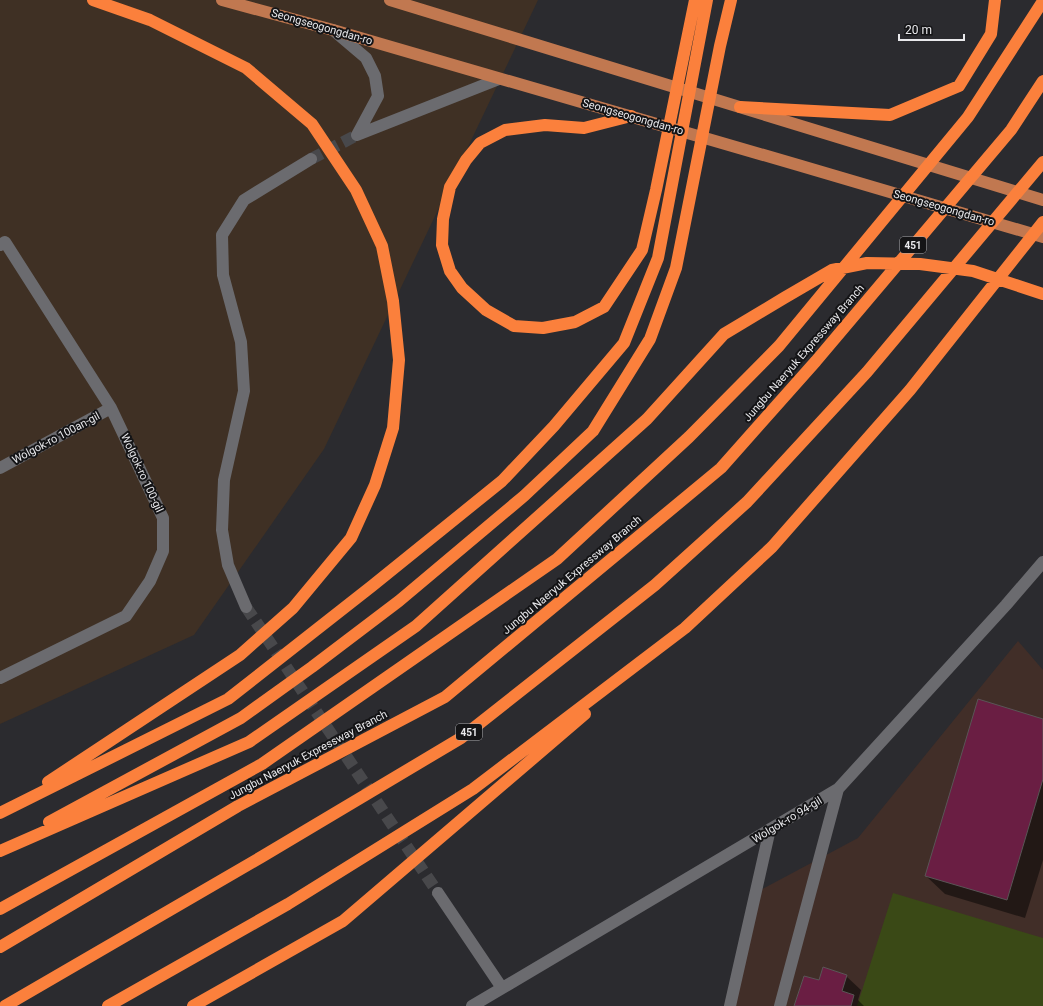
<svg xmlns="http://www.w3.org/2000/svg" width="1043" height="1006" viewBox="0 0 1043 1006" font-family="Roboto,sans-serif">
<style>
.industrial{fill:#3f3024}
.education{fill:#412e28}
.green{fill:#3a4916}
.shadow{fill:#0007}
.building{fill:#6a1e43;stroke:#5a5556}
.lines{fill:none;stroke-linecap:round;stroke-linejoin:round}
.minor-tunnel{stroke:#48484b;stroke-width:12;stroke-dasharray:12 6;stroke-linecap:butt}
.major-tunnel{stroke:#48484b;stroke-width:12;stroke-dasharray:12 6;stroke-linecap:butt}
.minor{stroke:#6b6b6f;stroke-width:12}
.major{stroke:#c17850;stroke-width:12}
.highway{stroke:#fb803c;stroke-width:12}
.labels{text-anchor:middle;dominant-baseline:central;stroke-width:4;stroke-linejoin:round;paint-order:stroke}
.shield{fill:#141416;stroke:#a9a9ac;stroke-width:1}
.shield-label{font-size:10px;font-weight:bold;fill:#e9e9ec}
.street-label{font-size:11px;fill:#e9e9ec;stroke:#141416}
</style>
<rect width="100%" height="100%" fill="#2b2b2f"/>
<path class="industrial" d="M0,0h538l-214,449 -130,186 -194,89z"/>
<path class="education" d="M1018,641l25,29v336h-319l27,-111 107,-57z"/>
<path class="green" d="M893,893l150,45v68h-186z"/>
<path class="shadow" d="M1043,720v140l-18,58 -80,-24 -19,-18z
M846,976l15,14 -3,10 6,6h-69l24,-24z"/>
<path class="building" d="M978,699l65,20v60l-36,121 -82,-24z
M823,967l24,8 -5,16 12,4 -3,11h-57l10,-30 15,4z"/>
<g class="lines">
<path class="minor-tunnel" d="M246,607l192,286"/>
<path class="major-tunnel" d="M311,159l46,-24"/>
<path class="minor" d="M333,30l33,28 9,18 3,20 -21,39
M357,135l142,-56
M0,245l5,-3 106,166 52,110v33l-13,30 -24,35 -126,62
M0,468l111,-60
M246,607l-18,-42 -6,-35 2,-50 20,-89 -3,-49 -18,-67 -1,-40 22,-35 67,-41
M438,893l64,95
M472,1006l366,-217 168,-184 37,-43
M730,1006l40,-177
M780,1006l58,-217"/>
<path class="major" d="M222,0l111,30 465,135 245,72
M390,0l653,200"/>
<path class="highway" d="M740,107l150,8 69,-29 32,-52 4,-34
M631,116l-47,12 -39,-3 -40,5 -25,13 -14,17 -16,27 -7,32 -1,26 8,26 12,17 24,22 28,16 29,2 32,-6 29,-15 38,-57 14,-60 39,-190
M48,782l192,-127 53,-47 58,-70 24,-53 18,-57 6,-68 -6,-59 -11,-55 -26,-56 -44,-66 -66,-56 -96,-48 -57,-20
M0,813l228,-114 144,-113 130,-105 52,-55 70,-83 34,-85 49,-258
M49,822l192,-104 71,-51 87,-66 125,-105 69,-65 57,-92 26,-71 44,-222 11,-46
M0,851l249,-109 167,-116 231,-207 77,-85 60,-36 48,-28 35,-7 53,1 53,7 70,23
M0,909l262,-145 295,-205 132,-122 90,-91 189,-229 75,-116
M0,947l238,-141 207,-109 276,-229 95,-107 195,-231 32,-49
M5,1006l258,-150 198,-118 194,-153 92,-83 120,-130 176,-210
M108,1006l180,-102 185,-115 212,-161 87,-81 138,-157 133,-168
M193,1006l150,-85 242,-207"/>
</g>
<g class="labels">
<g class="shield">
<rect x="900" y="237" width="26" height="16" rx="3"/>
<rect x="456" y="724" width="26" height="16" rx="3"/>
</g>
<g class="shield-label">
<text x="913" y="245">451</text>
<text x="469" y="732">451</text>
</g>
<g class="street-label">
<text transform="translate(322 27) rotate(16)">Seongseogongdan-ro</text>
<text transform="translate(633 117) rotate(16)">Seongseogongdan-ro</text>
<text transform="translate(944 208) rotate(16)">Seongseogongdan-ro</text>
<text transform="translate(804 353) rotate(-49)">Jungbu Naeryuk Expressway Branch</text>
<text transform="translate(56 438) rotate(-28)">Wolgok-ro 100an-gil</text>
<text transform="translate(142 473) rotate(65)">Wolgok-ro 100-gil</text>
<text transform="translate(572 575) rotate(-40)">Jungbu Naeryuk Expressway Branch</text>
<text transform="translate(308 755) rotate(-28)">Jungbu Naeryuk Expressway Branch</text>
<text transform="translate(787 820) rotate(-31)">Wolgok-ro 94-gil</text>
</g>
</g>
<path d="M899 34v6h65v-6" fill="none" stroke="#e9e9ec" stroke-width="2"/>
<text x="905" y="34" font-size="12" fill="#e9e9ec" stroke="#141416" stroke-width="3" paint-order="stroke">20 m</text>
</svg>
